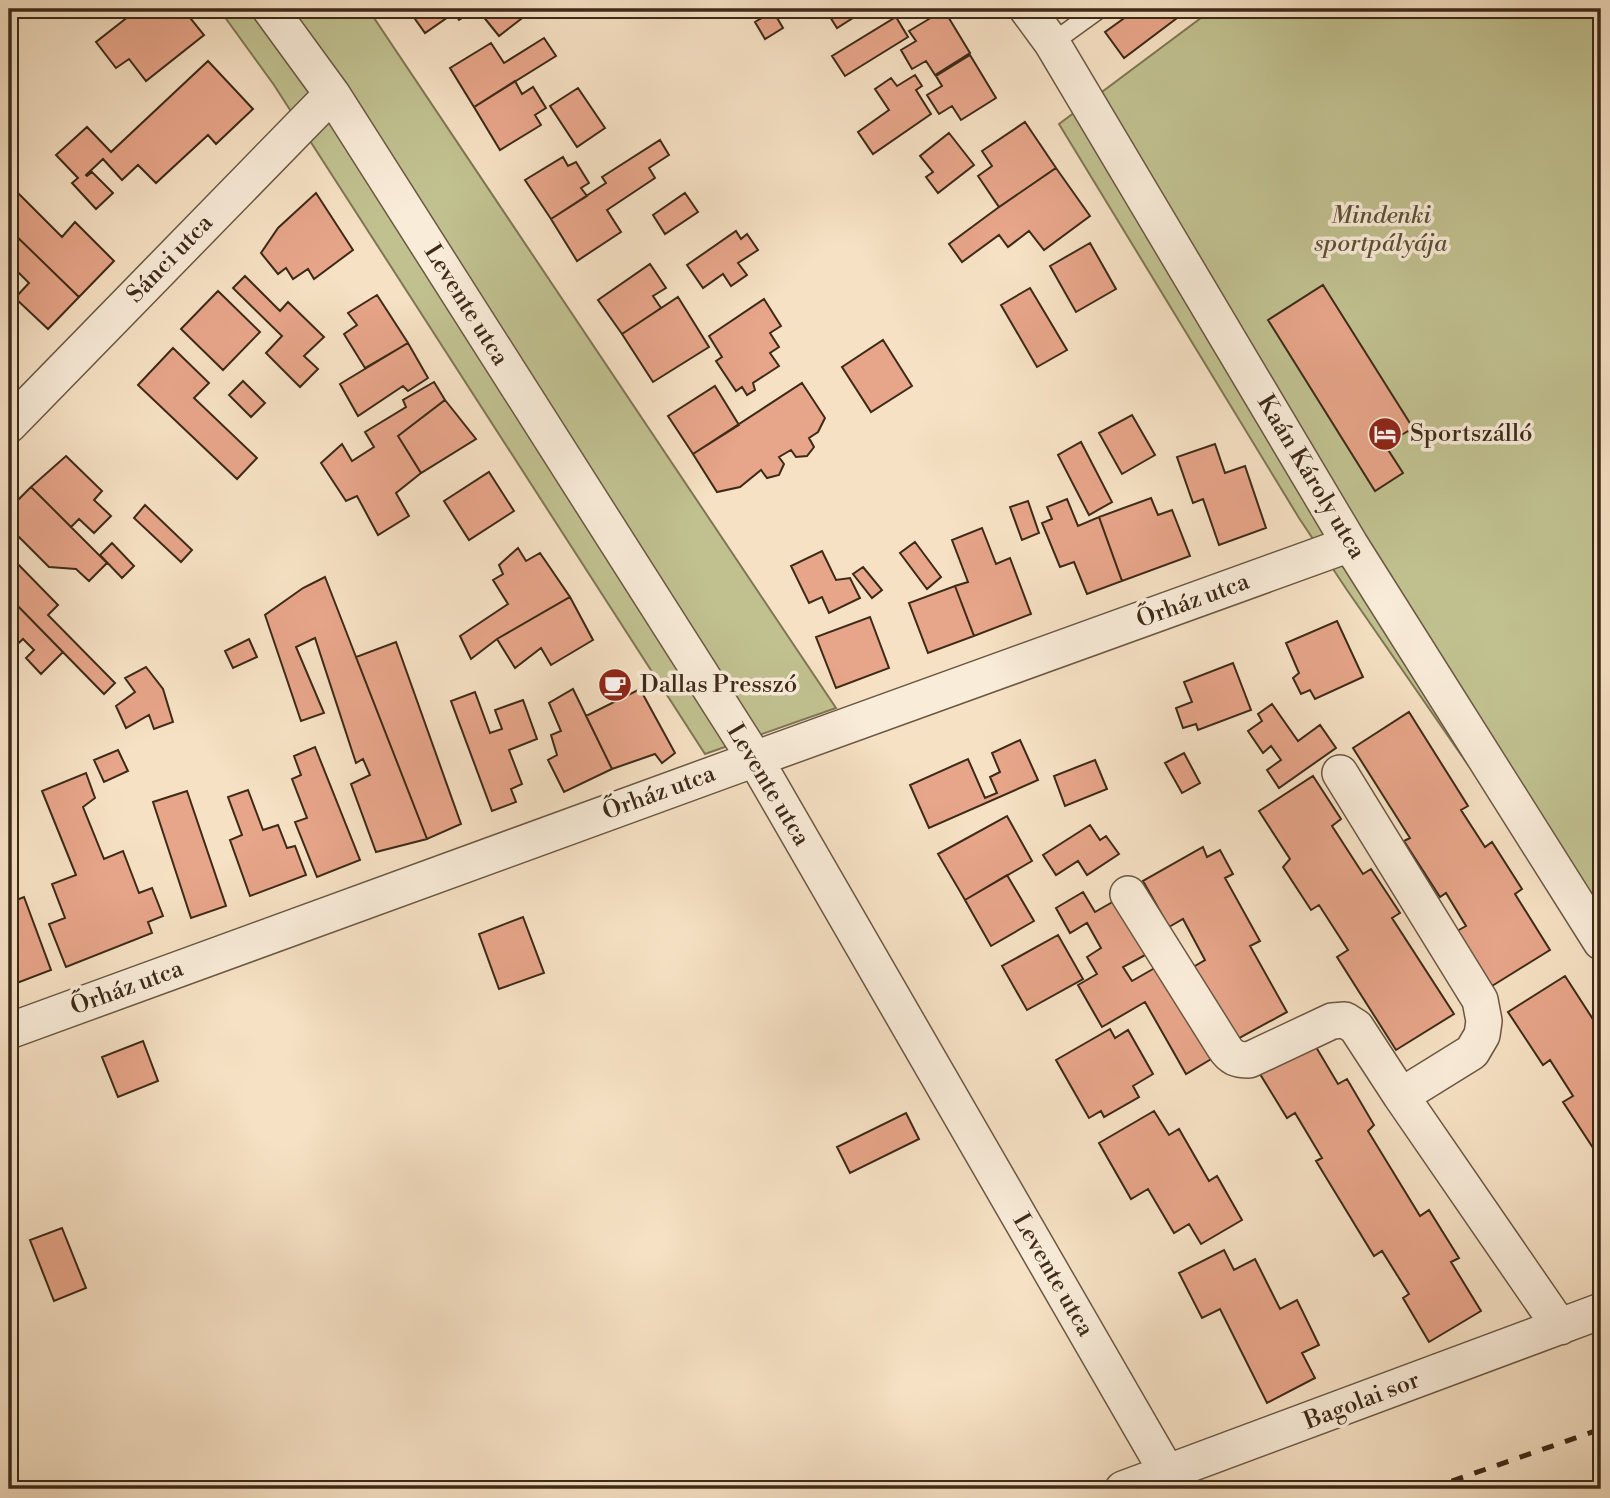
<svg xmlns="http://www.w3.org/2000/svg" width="1610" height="1498" viewBox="0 0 1610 1498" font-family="'Libre Bodoni',serif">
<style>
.green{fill:#c1c190;stroke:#7f7654;stroke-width:2}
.building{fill:#e7a589;stroke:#3d2a18;stroke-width:2}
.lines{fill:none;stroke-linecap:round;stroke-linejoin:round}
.lane-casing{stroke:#6b5843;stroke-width:21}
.street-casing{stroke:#6b5843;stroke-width:38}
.lane{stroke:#f9ecd9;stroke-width:18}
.street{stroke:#f9ecd9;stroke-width:35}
.rail{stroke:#3d2a18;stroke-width:5;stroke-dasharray:12 12;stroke-linecap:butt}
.labels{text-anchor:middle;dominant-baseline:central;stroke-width:7;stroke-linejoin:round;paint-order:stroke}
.park-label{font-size:24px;font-style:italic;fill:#5e5036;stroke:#f9ecd9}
.street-label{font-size:24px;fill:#3d2a18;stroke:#f9ecd9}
.poi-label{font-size:24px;fill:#3d2a18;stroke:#f9ecd9;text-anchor:start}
</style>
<rect width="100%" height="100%" fill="#f6e1c4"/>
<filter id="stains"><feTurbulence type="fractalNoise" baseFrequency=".00286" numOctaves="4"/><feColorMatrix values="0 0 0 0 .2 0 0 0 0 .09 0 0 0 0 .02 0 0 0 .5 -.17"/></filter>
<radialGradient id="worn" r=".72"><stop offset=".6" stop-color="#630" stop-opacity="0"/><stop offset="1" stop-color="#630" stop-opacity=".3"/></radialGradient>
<path class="green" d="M219,9h149l468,699 -131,46 -431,-669z
M1213,9h388v948l-254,-367 -48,-72 -240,-394z"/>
<path class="building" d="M138,9h45l21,26 -58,46 -17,-22 -13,9 -20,-26z
M408,9h68l-17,11 -5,-7 -29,20z
M480,9h54l-35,27 -21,-26z
M825,9h42l-30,19z
M1137,9h52l-65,49 -19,-26z
M944,10l26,43 -35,22 -9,-14 -14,8 -11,-19 15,-9 -7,-10z
M773,11l10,17 -18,11 -10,-17z
M896,17l12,20 -63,39 -13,-20z
M544,38l12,18 -82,51 -24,-39 41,-25 13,20z
M970,55l26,43 -35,22 -9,-14 -13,8 -12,-19 15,-9 -6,-10z
M208,61l45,48 -37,35 -8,-9 -52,48 -18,-18 -16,15 -19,-21 -17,16 1,1 5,-4 21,21 -17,16 -24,-26 6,-5 -22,-23 31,-28 24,25z
M915,75l7,11 -6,4 15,24 -58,40 -15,-22 31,-22 -14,-21 16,-11 6,8z
M515,81l7,13 11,-7 13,21 -11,7 6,10 -41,25 -26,-43z
M578,88l27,40 -28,19 -27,-41z
M1025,122l31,46 -57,39 -21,-31 14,-10 -10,-15z
M949,133l25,32 -36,28 -12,-16 7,-5 -13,-16z
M660,140l9,15 -20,13 6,10 -48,32 14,22 -44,29 -26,-42 55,-36 -4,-6z
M563,157l5,9 8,-4 13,21 -8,5 6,8 -36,23 -26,-39z
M1056,168l34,48 -46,34 -15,-19 -21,16 -9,-12 -37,27 -13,-18 50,-37z
M9,184l53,53 13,-15 39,39 -35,36 -70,-68z
M316,193l37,57 -39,29 -6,-10 -15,10 -7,-11 -8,6 -17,-21 17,-25z
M685,193l13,19 -33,22 -12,-19z
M9,229l70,68 -31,32 -33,-31 14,-15 -20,-20z
M736,231l5,8 6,-5 11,16 -20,13 9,12 -16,11 -8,-12 -20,14 -16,-23z
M1090,243l26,46 -40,23 -26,-46z
M650,264l16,24 -13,8 8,12 -39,26 -24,-34z
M245,276l35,35 8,-9 36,35 -20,19 14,13 -18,18 -34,-34 16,-17 -49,-48z
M1323,285l90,143 -28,17 18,28 -28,18 -107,-171z
M1030,288l37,62 -30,17 -36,-62z
M218,291l42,41 -37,38 -42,-41z
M377,295l31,48 -43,25 -21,-34 13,-9 -9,-12z
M678,297l31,50 -56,35 -31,-48z
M764,299l17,27 -11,7 9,14 -9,6 9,13 -26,17 2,7 -8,5 -5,-8 -6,4 -20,-30 6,-4 -13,-21z
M883,340l29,46 -41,26 -29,-45z
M408,343l20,35 -20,13 -5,-5 -45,30 -18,-32z
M173,348l36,35 -15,15 63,60 -20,21 -99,-94z
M243,381l22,22 -14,14 -22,-22z
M434,382l11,18 -47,36 23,37 -25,20 13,23 -31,19 -21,-39 -11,5 -25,-38 21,-19 10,17 22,-14 -9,-15 41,-25 -3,-7z
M802,383l23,35 -7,14 -9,6 5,9 -7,9 -11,1 -5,-7 -12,7 5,7 -5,11 -12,3 -6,-8 -21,17 -23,5 -24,-38z
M715,386l24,39 -46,29 -25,-38z
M445,400l31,39 -55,34 -23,-37z
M1132,415l23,40 -33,19 -23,-41z
M1081,442l31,60 -23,13 -31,-60z
M1215,444l10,29 20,-7 21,62 -47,17 -16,-46 -10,4 -16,-46z
M66,456l36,35 -8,9 17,16 -17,17 -15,-14 -8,8 -40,-40z
M489,472l25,39 -45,29 -25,-39z
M31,487l76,76 -18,18 -13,-12 -27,-2 -40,-40v-18z
M1151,498l7,17 14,-5 18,46 -68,25 -23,-64z
M1067,499l11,27 21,-9 23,64 -35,13 -13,-32 -14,5 -18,-44 10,-4 -5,-12z
M1028,501l11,32 -17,7 -12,-33z
M145,505l47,45 -11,12 -47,-44z
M982,528l14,36 14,-6 21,56 -57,22 -19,-50 13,-4 -16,-42z
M915,542l26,35 -14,12 -27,-36z
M112,543l22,23 -12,12 -22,-23z
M518,548l8,13 14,-8 30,44 -73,42 -26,20 -11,-23 48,-32 -15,-24 10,-6 -4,-9z
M822,551l14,29 14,-2 10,20 -31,15 -7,-16 -13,6 -18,-37z
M9,555l49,50 -10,10 67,68 -11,11 -95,-97z
M863,567l19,23 -10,8 -19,-24z
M325,577l31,80 71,182 -51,13 -25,-68 19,-9 -7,-16 -7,4 -41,-125 -19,9 28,66 -23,8 -36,-106 38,-27z
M955,586l19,50 -46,17 -19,-50z
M9,597l54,55 -22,22 -15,-16 8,-8 -11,-11 -13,12 -1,-1z
M570,597l23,43 -42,25 -10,-17 -26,20 -18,-29z
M870,617l19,51 -53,20 -20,-51z
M1337,621l26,56 -48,22 -5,-9 -9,4 -8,-16 6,-5 -13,-30z
M249,639l8,18 -24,11 -8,-17z
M396,642l65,182 -34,15 -71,-182z
M1233,663l18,47 -53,20 -2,-6 -13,4 -7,-20 16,-6 -8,-20z
M146,667l17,22 10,33 -19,7 -5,-14 -23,13 -10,-22 19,-14 -10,-14z
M573,689l39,80 -48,23 -16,-32 9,-5 -6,-20 10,-4 -12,-28z
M640,689l35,64 -13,10 -7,-9 -43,15 -26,-53z
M475,692l15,41 12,-4 -7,-19 28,-10 14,39 -28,11 13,34 -11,5 5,13 -24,9 -41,-110z
M1272,704l26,37 22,-16 16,23 -57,40 -12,-18 14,-10 -10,-14 -8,7 -15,-22 14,-10 -4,-7z
M1409,712l59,94 -7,4 24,37 7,-5 30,47 -7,5 35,56 -58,36 -35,-55 9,-5 -20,-33 -6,4 -36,-56 6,-3 -57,-90z
M1020,740l18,40 -109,48 -19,-43 58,-26 17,39 12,-5 -7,-16 10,-5 -8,-19z
M315,747l45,113 -43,17 -22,-55 12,-4 -15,-39 9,-4 -7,-19z
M118,750l10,21 -24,11 -10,-22z
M1184,753l16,30 -18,10 -17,-30z
M1095,760l12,29 -42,17 -11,-30z
M86,773l9,25 -12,9 21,52 19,-8 16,42 13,-5 11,28 -15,6 4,11 -86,34 -17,-43 16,-6 -13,-34 24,-9 -34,-84z
M1313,776l28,43 -9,7 31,48 8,-5 29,44 -8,5 62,96 -58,36 -59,-93 11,-7 -29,-45 -8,5 -28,-43 7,-8 -31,-48z
M248,790l15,40 15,-5 9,23 8,-2 11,29 -56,21 -20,-56 12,-5 -14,-38z
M187,791l39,115 -35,12 -38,-116z
M1007,816l25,45 -67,39 -27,-46z
M1090,825l10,15 6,-4 13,18 -32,21 -9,-14 -22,14 -13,-20z
M1203,847l4,10 13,-7 13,24 -8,4 35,63 -10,5 37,66 -53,29 -41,-74 12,-7 -22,-41 -14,8 -26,-46z
M1007,875l27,46 -43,25 -26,-46z
M1083,892l12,20 21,-12 31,54 -24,13 9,14 28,-16 53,93 -27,16 -41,-72 -43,25 -24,-42 19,-11 -10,-17 14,-9 -14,-25 -17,10 -14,-25z
M24,897l27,73 -42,16v-83z
M523,917l21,56 -45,16 -20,-55z
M1058,935l25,44 -56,31 -25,-44z
M1565,976l33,51 3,-2v131l-2,1 -36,-55 10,-6 -23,-36 -7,5 -35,-53z
M1110,1029l5,9 13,-8 25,44 -20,12 6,11 -35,20 -3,-6 -12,7 -33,-58z
M143,1041l15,40 -40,16 -16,-40z
M1313,1042l25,42 9,-5 27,46 -6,6 52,85 9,-6 30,48 -8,4 30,49 -52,31 -26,-44 6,-4 -27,-43 -8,5 -58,-95 6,-3 -27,-45 -8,5 -27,-44z
M1154,1111l15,24 10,-6 30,52 8,-5 25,44 -41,24 -12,-20 -15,9 -26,-44 -17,10 -32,-56z
M906,1113l13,26 -69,34 -13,-26z
M62,1228l24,60 -32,13 -24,-61z
M1224,1250l10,20 21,-11 25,50 17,-9 22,45 -17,8 13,25 -48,25 -47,-94 -18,9 -23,-45z"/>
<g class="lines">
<g class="lane-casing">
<path id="lane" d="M1052,43l47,-34"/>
</g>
<g class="street-casing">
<path id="street" d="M270,9l62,85 423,665 413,715
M1027,9l25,34 298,501 251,398
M9,425l323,-331
M1340,773l135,219 5,8 4,21 -2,14 -10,17 -71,44
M1128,894l96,153c7,11 13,13 25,13l83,-39 13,-1 11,7 45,69 159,231
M9,1031l746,-272 595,-215
M1123,1489l478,-178"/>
</g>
<use href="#lane" class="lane"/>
<use href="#street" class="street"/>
<path class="rail" d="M1429,1489l172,-60"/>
</g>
<defs>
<g id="hotel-disc" transform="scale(1.75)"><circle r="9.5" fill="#8f2418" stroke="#f9ecd9"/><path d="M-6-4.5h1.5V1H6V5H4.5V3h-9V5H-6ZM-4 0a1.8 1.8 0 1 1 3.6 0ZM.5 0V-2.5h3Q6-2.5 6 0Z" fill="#fff"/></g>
<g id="cafe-disc" transform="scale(1.75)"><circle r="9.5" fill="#8f2418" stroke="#f9ecd9"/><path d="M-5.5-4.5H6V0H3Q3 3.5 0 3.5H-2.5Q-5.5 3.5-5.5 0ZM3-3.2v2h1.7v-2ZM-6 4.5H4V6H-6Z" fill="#fff"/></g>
</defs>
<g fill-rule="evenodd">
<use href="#hotel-disc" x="1385" y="434"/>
<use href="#cafe-disc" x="615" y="685"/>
</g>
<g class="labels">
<g class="park-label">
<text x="1381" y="216">Mindenki<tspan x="1381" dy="28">sportpályája</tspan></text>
</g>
<g class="street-label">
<text transform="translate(170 259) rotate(-46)">Sánci utca</text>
<text transform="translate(466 305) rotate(58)">Levente utca</text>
<text transform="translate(1311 477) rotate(59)">Kaán Károly utca</text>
<text transform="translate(1193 601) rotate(-20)">Őrház utca</text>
<text transform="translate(768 785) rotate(59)">Levente utca</text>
<text transform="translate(659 793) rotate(-20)">Őrház utca</text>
<text transform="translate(127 988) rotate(-20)">Őrház utca</text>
<text transform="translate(1053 1275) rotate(60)">Levente utca</text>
<text transform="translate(1362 1401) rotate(-21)">Bagolai sor</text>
</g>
<g class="poi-label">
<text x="1410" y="434">Sportszálló</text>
<text x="640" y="685">Dallas Presszó</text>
</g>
</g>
<rect width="1610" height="1498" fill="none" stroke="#f6e1c4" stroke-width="35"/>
<rect x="10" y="10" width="1589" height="1477" fill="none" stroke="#3d2a18" stroke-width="3.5"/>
<rect x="18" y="18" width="1575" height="1463" fill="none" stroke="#3d2a18" stroke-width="2"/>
<rect width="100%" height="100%" filter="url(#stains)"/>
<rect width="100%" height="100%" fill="url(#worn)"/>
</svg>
